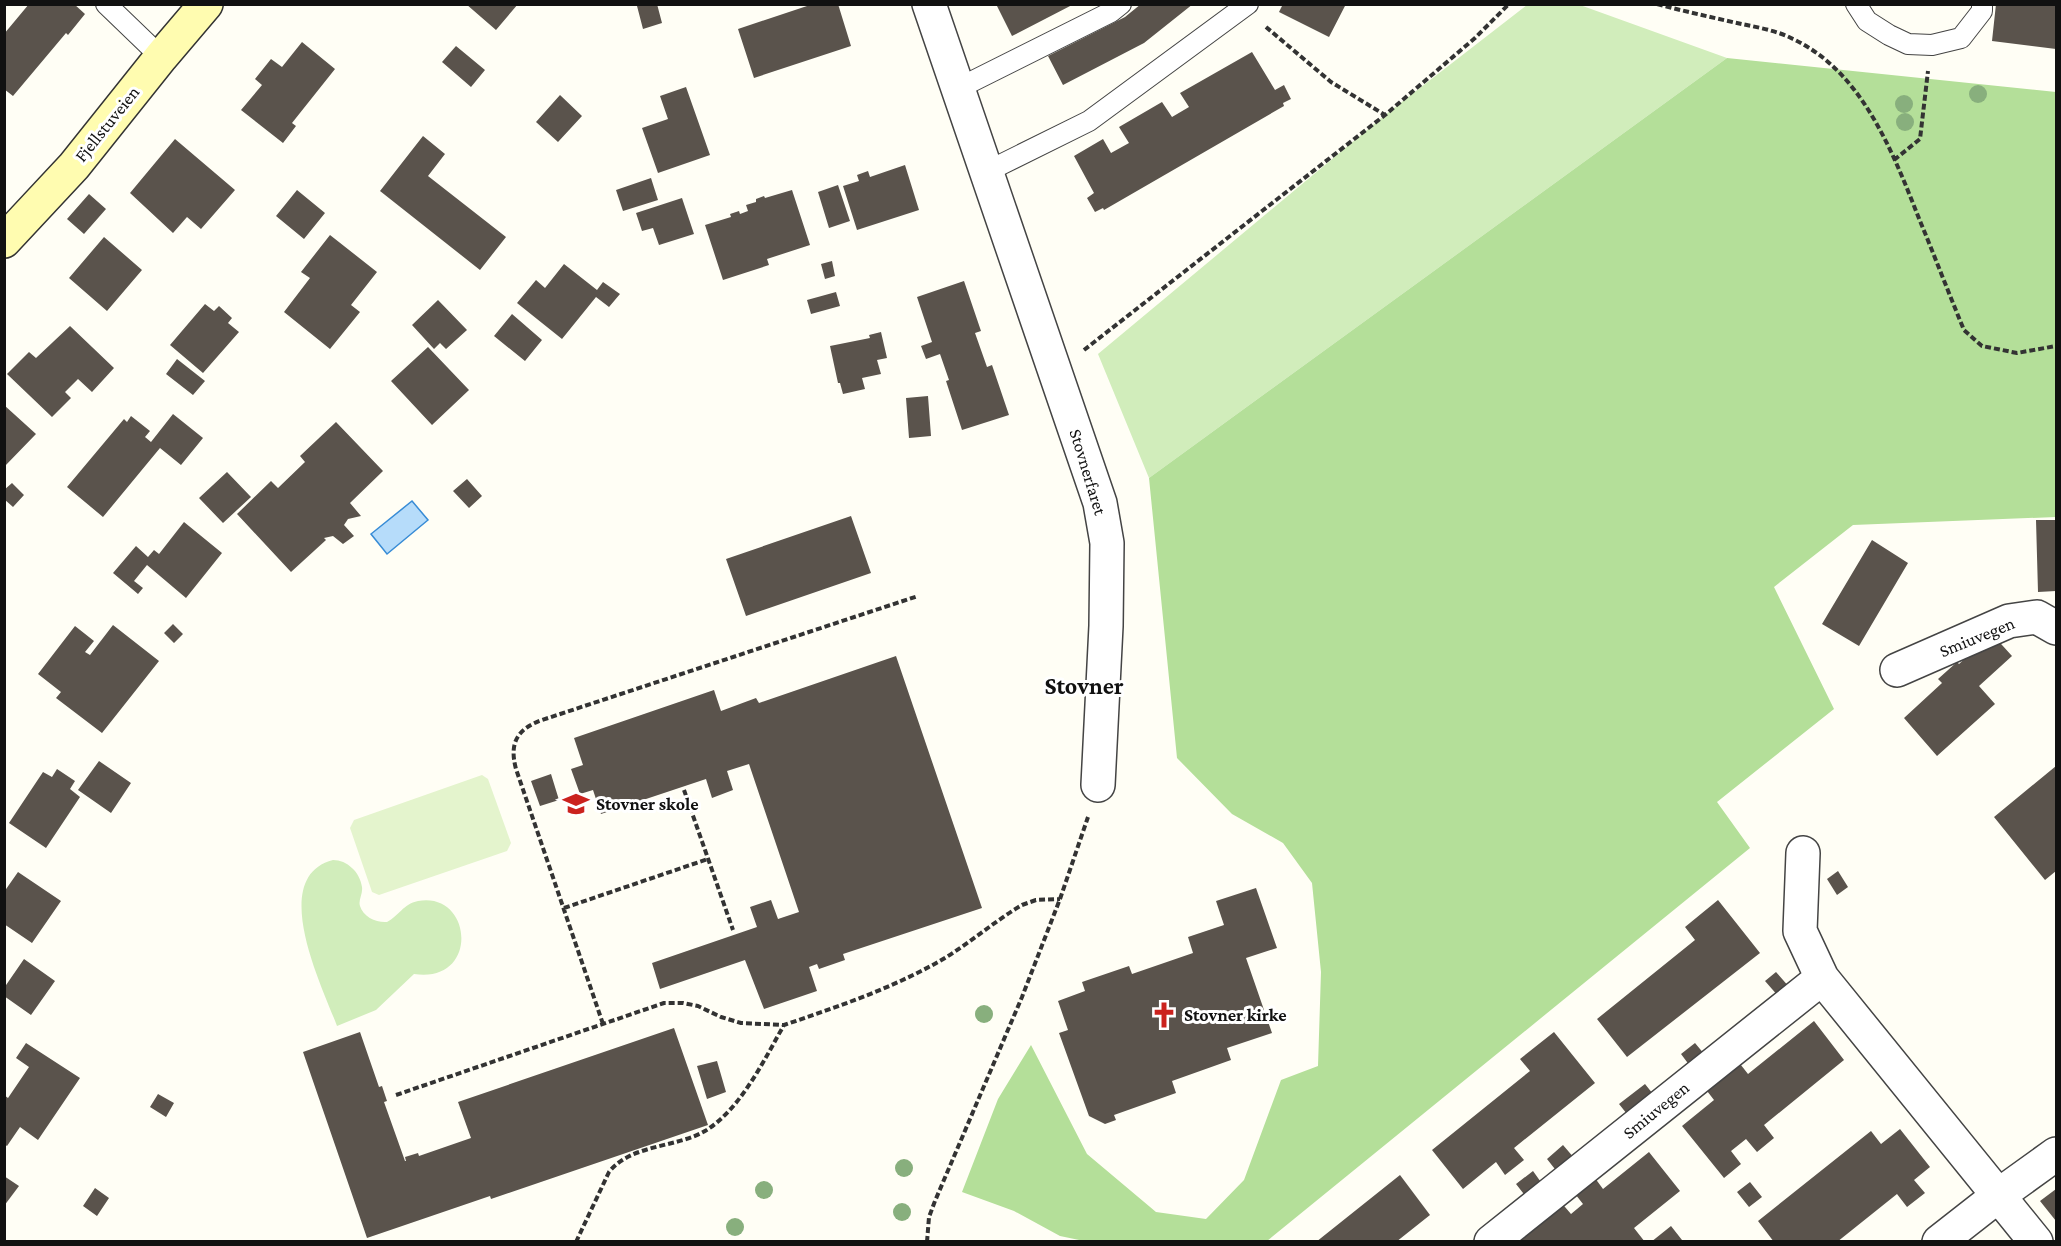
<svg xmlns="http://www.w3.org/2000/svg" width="2061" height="1246" viewBox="0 0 2061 1246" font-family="'Crimson Pro',serif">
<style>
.green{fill:#d1edbb}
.forest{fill:#b4df99}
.pitch{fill:#e4f4cd}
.water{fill:#b6dcfa;stroke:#388cd6;stroke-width:1.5}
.building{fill:#5a534c}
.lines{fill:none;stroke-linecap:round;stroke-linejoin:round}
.lane-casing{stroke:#444;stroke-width:22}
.street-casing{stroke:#444;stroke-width:36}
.secondary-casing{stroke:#333;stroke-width:36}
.path{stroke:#333;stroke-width:4;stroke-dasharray:6 3;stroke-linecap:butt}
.lane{stroke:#fff;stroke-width:20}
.street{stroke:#fff;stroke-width:33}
.secondary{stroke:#fffcb0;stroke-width:33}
.tree{fill:#88af7d}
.labels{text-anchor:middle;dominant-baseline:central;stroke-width:6;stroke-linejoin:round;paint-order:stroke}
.street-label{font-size:18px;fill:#111;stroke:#fff}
.poi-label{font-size:18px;font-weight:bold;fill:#111;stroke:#fff;text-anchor:start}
.district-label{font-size:24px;font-weight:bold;fill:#111;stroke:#fff}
</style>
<rect width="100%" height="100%" fill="#fffef5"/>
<path class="green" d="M1527,5h53l147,53 -578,420 -51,-124 287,-239z
M333,860c14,0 27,12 29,27 1,7 -4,13 -2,19 3,11 17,17 27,16 12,-6 16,-18 31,-21 55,-10 62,83 -4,73l-38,36 -39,16c-14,-38 -70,-149 -4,-166z"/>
<path class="forest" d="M1727,58l329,34v425l-203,8 -79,62 60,122 -117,93 33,46 -483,393h-183l-24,-5 -46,-25 -52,-19 36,-93 33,-54 56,109 69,58 50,7 38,-39 37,-100 37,-14 3,-94 -9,-89 -29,-40 -51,-29 -55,-56 -28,-280z"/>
<path class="pitch" d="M482,775l6,4 23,64 -4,8 -128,44 -7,-3 -22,-64 4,-8z"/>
<path class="water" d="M412,501l16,19 -41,34 -16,-20z"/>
<path class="building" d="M29,4h45l11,10 -17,21 -2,-2 -53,63 -9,-7v-55z
M466,4h52l-22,26z
M642,4h15l5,19 -19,6 -6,-23z
M813,4h25l13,42 -97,32 -16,-49z
M1001,4h73l-62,32 -15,-30z
M1141,4h52l-49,39 -81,42 -15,-29 77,-39z
M1283,4h63l-17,33 -50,-25z
M1996,4h60v45l-64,-8z
M302,42l33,27 -43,54 4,3 -13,17 -42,-33 21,-25 -7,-6 16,-20 11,8z
M456,46l29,24 -14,17 -29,-25z
M1252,52l23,38 9,-5 7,14 -8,4 1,3 -180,104 -1,-2 -8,4 -8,-14 7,-5 -20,-37 29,-17 8,14 18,-10 -10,-16 43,-25 10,15 17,-10 -9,-14z
M686,87l24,68 -52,18 -16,-45 26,-9 -8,-23z
M560,95l22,21 -24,26 -22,-20z
M423,136l22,18 -17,22 78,61 -26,33 -100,-79z
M175,139l60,51 -34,39 -14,-12 -14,16 -43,-40z
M905,165l14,45 -62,20 -14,-44 16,-5 -2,-6 11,-4 2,6z
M651,178l7,22 -35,11 -7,-21z
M838,185l12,36 -21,7 -11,-36z
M297,190l28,23 -21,26 -28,-23z
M792,190l18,55 -43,14 2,6 -46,15 -18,-55 26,-8 -1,-3 9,-3 1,3 8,-3 -2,-6 10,-3v-3l8,-3 1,2z
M89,194l17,15 -22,25 -17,-15z
M682,198l12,36 -35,11 -6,-17 -11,3 -6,-18z
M330,235l47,37 -26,33 9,7 -30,37 -46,-37 26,-34 -9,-6z
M104,237l38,33 -35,41 -38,-33z
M832,261l3,15 -10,3 -4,-15z
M564,264l33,26 6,-8 17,12 -11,13 -13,-10 -34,42 -45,-36 19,-23 9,8z
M964,281l17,50 -6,2 12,34 5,-2 17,50 -47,15 -16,-49 3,-1 -9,-26 -14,5 -5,-13 11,-4 -15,-45z
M836,292l4,14 -29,8 -4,-14z
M438,300l29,30 -21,19 -6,-6 -6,6 -22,-24z
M205,304l9,7 5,-5 13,12 -4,5 11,9 -36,41 -33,-28z
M512,314l30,26 -17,21 -31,-25z
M70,326l44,42 -22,24 -14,-13 -13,13 6,6 -19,19 -45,-43 22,-22 7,6z
M881,332l6,26 -10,2 4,14 -19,4 3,11 -22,5 -3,-11h-2l-8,-37 40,-8 -1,-3z
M428,347l41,43 -37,35 -41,-44z
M177,359l28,22 -12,14 -27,-21z
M928,396l3,40 -22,2 -3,-40z
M4,405l32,29 -32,33z
M173,414l30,24 -22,27 -21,-17 -57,69 -36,-30 57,-68 3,3 4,-6 19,15 -5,6 6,5z
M336,422l47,49 -33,32 11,13 -13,3 -4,6 10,11 -11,8 -10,-8 -9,2 2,2 -35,32 -54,-58 34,-33 7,7 27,-26 -5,-6z
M227,472l24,25 -28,26 -24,-25z
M467,479l15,17 -13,12 -16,-17z
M12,483l12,12 -11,12 -9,-8v-9z
M851,516l20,57 -125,43 -20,-57z
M2036,520h20v71l-18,1z
M184,522l38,31 -36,45 -39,-33 -13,16 9,7 -5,6 -25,-21 23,-27 12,11 6,-7 5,4z
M1872,540l36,23 -49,83 -37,-22z
M173,624l10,10 -9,9 -10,-10z
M113,625l46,36 -57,72 -46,-35 5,-6 -23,-18 37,-48 19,15 -9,11 5,3z
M1992,634l20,22 -33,30 16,18 -58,52 -33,-38 38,-35 -4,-4 19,-17 2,2z
M896,656l86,252 -139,46 2,6 -26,9 -2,-5 -8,3 8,24 -53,18 -19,-49 -85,29 -8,-26 105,-36 -7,-20 21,-7 7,19 21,-7 -50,-148 -22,7 6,19 -21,8 -6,-19 -105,35 -8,-24 -13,4 -9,-25 12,-4 -9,-27 140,-48 7,21 35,-13 3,5z
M99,761l32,22 -20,30 -33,-23z
M2056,766v105l-11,9 -51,-63z
M57,769l18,12 -5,8 10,8 -34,51 -37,-25 34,-51 9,5z
M551,774l8,26 -19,6 -9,-25z
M1838,871l10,16 -11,8 -10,-16z
M18,872l43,29 -29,42 -28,-19v-32z
M1256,888l21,60 -31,10 26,75 -45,15 4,12 -59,21 4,12 -62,22 2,5 -11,4 -16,-8 -30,-83 9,-3 -10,-29 27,-10 -3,-9 47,-16 3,8 61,-21 -5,-16 36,-12 -8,-24z
M1718,900l42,53 -133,104 -30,-38 98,-79 -10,-13z
M24,959l31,22 -24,34 -27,-19v-8z
M1776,972l14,16 -11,9 -14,-16z
M1814,1021l30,39 -80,65 10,13 -17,14 -11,-13 -15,12 10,13 -17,14 -42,-52 32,-26 -10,-13 33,-27 11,14z
M674,1028l34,97 -217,74 -1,-3 -123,42 -64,-186 57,-20 19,55 3,-1 5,15 -3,1 21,59h1l-1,-4 13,-4 1,3 52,-18 -13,-36z
M1554,1032l41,51 -81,65 10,12 -19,15 -9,-13 -33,27 -31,-39 98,-79 -10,-12z
M26,1043l54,35 -42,62 -18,-13 -13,19 -3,-2v-49l4,3 21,-31 -13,-9z
M1695,1043l10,12 -15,11 -9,-12z
M717,1061l9,31 -19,7 -10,-33z
M1645,1084l12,15 -26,20 -12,-15z
M158,1094l16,9 -8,14 -16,-10z
M1900,1129l30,38 -16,13 11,13 -18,14 -10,-13 -60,48h-63l-16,-21 113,-90 10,13z
M1563,1145l12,14 -17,14 -11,-14z
M1649,1152l31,39 -46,37 11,14h-137l51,-42 12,14 12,-10 -11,-14 20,-16 11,15z
M1533,1171l10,14 -16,13 -11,-14z
M1400,1175l30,40 -34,27h-80z
M4,1176l15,10 -15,20z
M1750,1182l12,15 -13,10 -12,-15z
M95,1188l14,10 -12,18 -14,-10z
M2056,1189v32l-16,-20z
M1671,1226l11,14 -2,2h-29z"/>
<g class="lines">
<g class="lane-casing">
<path id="lane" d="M106,4l55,53
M1856,4l11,17 22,14 19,9 24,1 29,-7 21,-27v-7
M957,89l154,-77 10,-8
M986,172l103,-51 159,-117"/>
</g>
<g class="street-casing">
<path id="street" d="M929,4l171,499 7,40 -1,83 -8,159
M1897,670l112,-49 28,-4 19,11
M1803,853l-3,78 22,47 214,264
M1491,1242l331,-264
M1939,1242l60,-47 57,-41"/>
</g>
<g class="secondary-casing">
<path id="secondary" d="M4,241l70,-75 87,-109 45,-53"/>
</g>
<path class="path" d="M1657,4c26,7 53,13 80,19 18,4 39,7 56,16 70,33 100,114 127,182 15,36 29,73 44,109l18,16 35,7 39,-7
M1266,27l65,55 54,33
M1894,160l26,-21 8,-68
M1084,350l301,-235 90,-77 34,-34
M684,790l49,140
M564,908l144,-49
M603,1024l-87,-255c-7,-26 1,-40 26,-49l376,-124
M396,1095l268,-92h19l15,3 23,11 20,6 43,2
M576,1242l33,-70c22,-28 67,-24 96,-41 36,-22 59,-71 79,-106 53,-18 106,-36 154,-63 30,-17 55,-40 84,-57l14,-5 24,-1
M927,1242l2,-25 6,-16 87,-204 38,-98 28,-82"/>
<use href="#lane" class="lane"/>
<use href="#street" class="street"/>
<use href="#secondary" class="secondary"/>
</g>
<g class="tree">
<circle cx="1978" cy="94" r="9"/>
<circle cx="1904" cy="104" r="9"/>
<circle cx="1905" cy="122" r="9"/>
<circle cx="984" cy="1014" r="9"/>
<circle cx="904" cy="1168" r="9"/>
<circle cx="764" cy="1190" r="9"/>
<circle cx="902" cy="1212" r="9"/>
<circle cx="735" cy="1227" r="9"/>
</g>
<defs>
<g id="school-bare" transform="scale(2.07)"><path d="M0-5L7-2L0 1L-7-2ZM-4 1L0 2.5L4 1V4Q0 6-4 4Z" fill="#cb221e" stroke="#fff" stroke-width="2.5" paint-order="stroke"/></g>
<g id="church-bare" transform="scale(2.07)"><path d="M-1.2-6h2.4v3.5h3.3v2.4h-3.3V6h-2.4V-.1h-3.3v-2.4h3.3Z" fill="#cb221e" stroke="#fff" stroke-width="2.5" paint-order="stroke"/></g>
</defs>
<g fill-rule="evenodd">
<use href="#school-bare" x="576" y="804"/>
<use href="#church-bare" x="1164" y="1015"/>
</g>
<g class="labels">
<g class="street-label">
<text transform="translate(107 124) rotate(-51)">Fjellstuveien</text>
<text transform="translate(1088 472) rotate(73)">Stovnerfaret</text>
<text transform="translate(1977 637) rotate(-22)">Smiuvegen</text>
<text transform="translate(1656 1110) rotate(-39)">Smiuvegen</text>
</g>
<g class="poi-label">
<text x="596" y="804">Stovner skole</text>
<text x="1184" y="1015">Stovner kirke</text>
</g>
<g class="district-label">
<text x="1084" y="685">Stovner</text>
</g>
</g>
<rect width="2061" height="1246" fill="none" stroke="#111111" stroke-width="12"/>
</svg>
